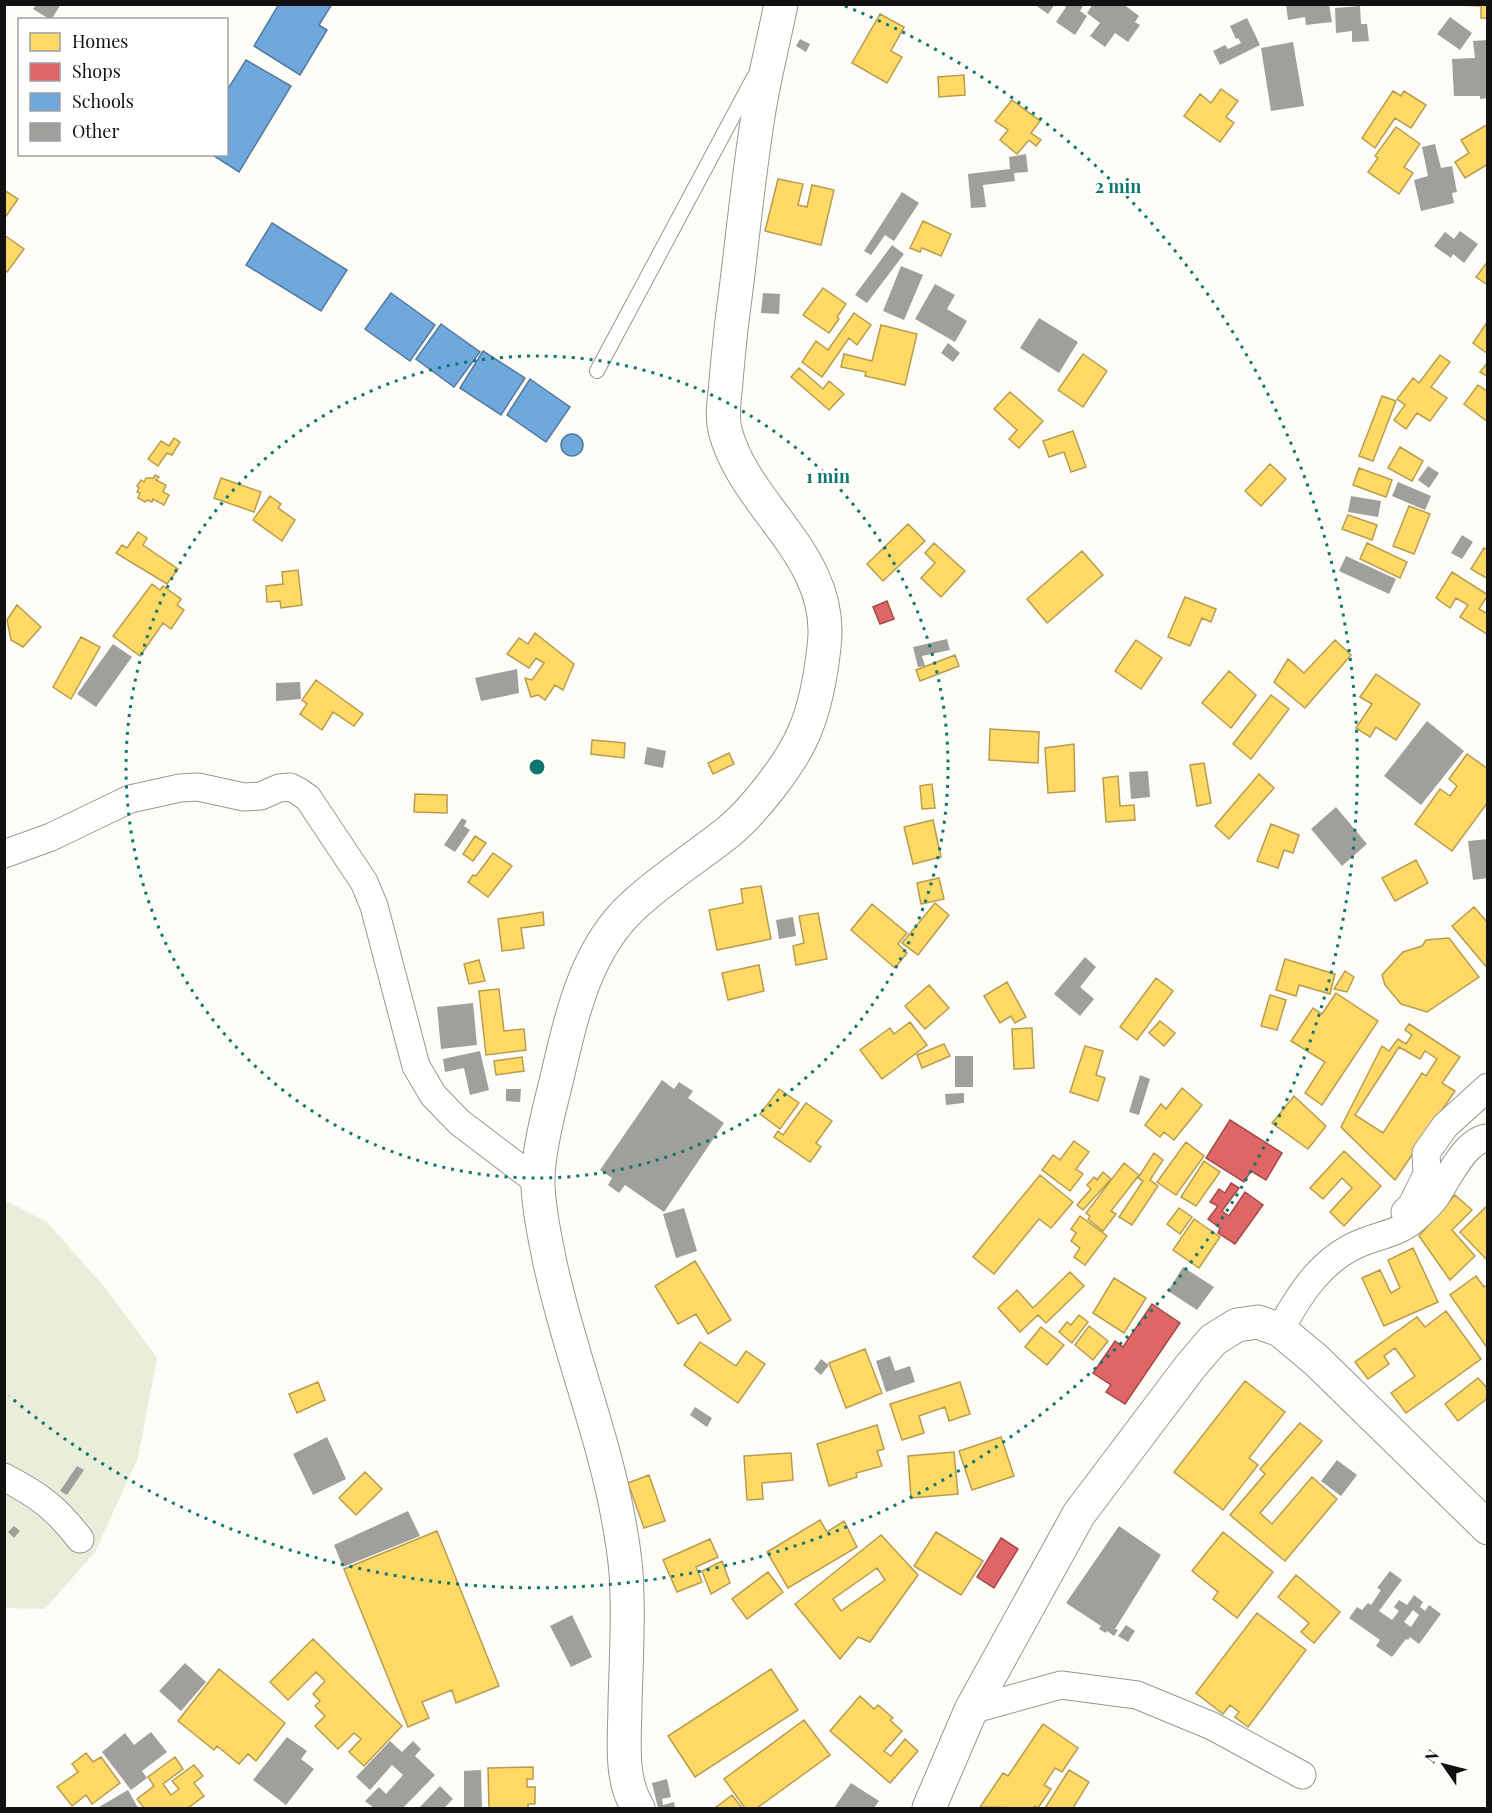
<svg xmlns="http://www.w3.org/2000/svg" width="1492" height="1813" viewBox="0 0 1492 1813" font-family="'Playfair Display',serif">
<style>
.cemetery{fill:#e9eedb}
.homes{fill:#ffd966;stroke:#b89d4c;stroke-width:1.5;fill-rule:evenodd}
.shops{fill:#e06666;stroke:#a24c4c;stroke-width:1.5}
.schools{fill:#6fa8dc;stroke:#537b9f;stroke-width:1.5}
.building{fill:#a19f9c;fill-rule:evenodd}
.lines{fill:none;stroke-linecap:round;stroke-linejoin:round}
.service-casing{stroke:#979795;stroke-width:16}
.minor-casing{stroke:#979795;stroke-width:29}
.tertiary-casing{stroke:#979795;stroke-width:35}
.service{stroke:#fffffe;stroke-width:14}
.minor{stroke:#fffffe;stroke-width:27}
.tertiary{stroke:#fffffe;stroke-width:33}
.ring{fill:none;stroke:#0f766e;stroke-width:3;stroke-dasharray:3 6}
.centre{fill:#0f766e;stroke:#fff;stroke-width:3}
.ring-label{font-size:18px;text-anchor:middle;font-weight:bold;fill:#0f766e;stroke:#fff;stroke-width:6;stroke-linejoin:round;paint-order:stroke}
</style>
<rect width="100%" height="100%" fill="#fdfcf7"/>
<path class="cemetery" d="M4,1200l43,22 60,68 50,68 -19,100 -43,94 -50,57 -40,-1z"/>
<path class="homes" d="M1441,4h47v14h-7v-12z
M880,14l24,13 -13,24 11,6 -15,26 -35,-20z
M964,75l1,20 -26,2 -1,-20z
M1221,89l17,12 -12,16 8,6 -14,19 -36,-26 16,-22 11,9z
M1393,91l8,5 3,-5 22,14 -15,23 -16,-10 -20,30 -13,-10z
M1012,100l28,21 -9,12 10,7 -5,6 -7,-6 -12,14 -17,-14 8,-10 -13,-9z
M1488,124v40l-23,14 -10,-16 14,-9 -8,-13z
M1396,127l24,17 -16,23 9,6 -14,21 -31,-22 10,-14 -3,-2z
M778,179l25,5 -5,21 9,2 5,-22 22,5 -13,55 -56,-14z
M4,190l14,9 -14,20z
M923,221l28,13 -10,22 -19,-8 -2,4 -10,-4z
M4,235l20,14 -17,23 -3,-2z
M1488,261v24l-12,-8z
M823,288l23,16 -9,13 2,2 -10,14 -26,-18z
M854,313l17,12 -14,20 -8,-7 -27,39 -20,-15 14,-21 12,9z
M1486,324l2,1v29l-15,-11z
M881,325l36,9 -12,51 -40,-9 1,-4 -25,-5 3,-13 28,7z
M1083,354l24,17 -24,36 -25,-17z
M1440,355l10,7 -19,25 16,11 -17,23 -13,-8 -11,16 -12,-9 11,-15 -8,-6 16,-21 6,5z
M1488,362v15l-8,-5z
M799,368l24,21 6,-8 15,13 -15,16 -38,-33z
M1478,385l10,7v30l-24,-18z
M1010,392l33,29 -24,27 -10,-9 8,-9 -23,-21z
M1382,396l14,5 -23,60 -14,-5z
M1073,431l13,36 -15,5 -7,-20 -15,5 -6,-16z
M174,438l6,4 -8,13 -5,-2 -9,13 -10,-7 13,-18 8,5z
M1400,447l23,14 -11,20 -24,-13z
M1270,464l16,15 -25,27 -16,-15z
M1359,468l33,12 -6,17 -33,-12z
M155,475l4,2 -3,3 10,5 -3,7 6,3 -5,10 -11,-6 -1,3 -5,-2 -2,2 -7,-4 2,-5 -3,-1 2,-4 -2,-2 4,-6 3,2 2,-4h8z
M221,478l40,14 -7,20 -40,-14z
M270,496l11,8 -3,4 17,12 -13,21 -29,-21z
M1409,506l21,8 -16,40 -21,-8z
M1348,515l29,10 -5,15 -30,-11z
M908,524l17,17 -42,40 -16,-17z
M138,532l9,6 -4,7 35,24 -11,15 -51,-31 6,-8 5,3z
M934,543l31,28 -24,26 -20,-19 14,-15 -10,-10z
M1367,543l40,19 -7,16 -40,-19z
M1484,548l4,2v29l-17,-10z
M1082,551l21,24 -56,48 -20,-24z
M298,570l4,35 -21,3 -1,-7 -13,1 -1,-16 17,-2 -1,-12z
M1452,572l36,23 -9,14 9,5v21l-28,-18 8,-12 -12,-7 -6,10 -14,-10z
M152,584l8,6 3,-4 18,13 -4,6 7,5 -13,19 -8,-6 -23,33 -27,-20z
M1185,597l31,12 -5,13 -9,-4 -12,28 -22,-9z
M17,605l24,22 -18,20 -12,-7 -4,-20z
M535,633l39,31 -11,26 -8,-5 -10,15 -7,-5 -7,2 -6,-19 7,2 12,-17 -8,-5 -7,10 -22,-14 12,-16 9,6z
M81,637l19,10 -29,52 -18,-12z
M1136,640l26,18 -21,31 -26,-18z
M1335,640l16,15 -46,53 -31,-26 14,-23 16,14z
M955,655l4,11 -39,15 -4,-11z
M1229,671l27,24 -25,33 -29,-25z
M1376,674l44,30 -24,36 -20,-13 -6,10 -14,-9 16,-24 -12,-7z
M316,680l47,34 -9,12 -21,-14 -11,18 -22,-16 7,-10 -5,-4z
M1271,695l18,14 -38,50 -18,-15z
M990,729l49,3 -1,31 -49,-3z
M592,740l33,3 -1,15 -33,-4z
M1074,744l1,47 -27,2 -3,-45z
M729,753l5,11 -21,10 -5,-11z
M1467,754l21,15v33l-36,49 -37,-27 25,-35 10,7 7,-10 -8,-7z
M1204,763l7,40 -14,3 -7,-41z
M1259,774l15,14 -45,51 -14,-13z
M1118,776l2,30 14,-1 1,15 -29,2 -3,-44z
M932,784l3,24 -13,1 -2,-23z
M415,794l32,1v18l-33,-1z
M933,820l8,37 -28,7 -9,-37z
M1271,824l28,11 -6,18 -9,-3 -6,18 -21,-7z
M475,836l11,7 -13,18 -10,-7z
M493,853l19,13 -24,31 -20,-15 5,-7 3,1z
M1416,860l12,23 -33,18 -13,-23z
M939,878l5,21 -23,5 -4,-21z
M761,886l10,53 -54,11 -8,-40 34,-7 -2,-14z
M935,903l14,12 -31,40 -16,-12z
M872,904l35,29 -9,11 9,9 -12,15 -44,-38z
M1474,907l14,16v46l-36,-43z
M543,912l1,13 -23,3 3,20 -22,3 -4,-32z
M818,913l9,46 -31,6 -3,-19 11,-3 -5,-27z
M1449,938l30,39 -52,35 -26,-8 -16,-19 -3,-10 21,-23 19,-6 4,-6z
M1285,959l50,15 -5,20 -31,-9 -3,11 -20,-6z
M479,960l6,21 -16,3 -5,-20z
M759,965l5,26 -36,9 -6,-27z
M1345,971l9,6 -7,15 -13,-3z
M1156,978l17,13 -36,49 -17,-13z
M1007,982l19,35 -11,6 -4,-7 -11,7 -16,-27z
M929,985l20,23 -24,21 -20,-23z
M499,989l5,42 20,-2 2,21 -40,5 -7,-64z
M1336,993l42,28 -56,84 -17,-12 20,-31 -34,-21 22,-33 9,6z
M1270,995l16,5 -9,30 -16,-4z
M1160,1021l15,12 -11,13 -15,-13z
M910,1022l17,23 -45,34 -22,-29 30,-22 4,6z
M1409,1024l51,33 -18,26 13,8 -60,89 -54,-53 41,-81 7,5 9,-12 8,5 6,-9 -7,-5zM1399,1047l21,12 5,-8 12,8 -11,17 -4,-3 -39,60 -28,-18z
M1032,1028l2,40 -20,1 -2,-40z
M944,1044l6,12 -28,12 -5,-13z
M1085,1046l18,5 -7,24 9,3 -7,23 -28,-9z
M522,1057l2,14 -28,4 -2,-14z
M1182,1088l20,17 -28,35 -10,-8 -4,5 -15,-12 16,-21 5,5z
M779,1089l20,14 -19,26 -20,-15z
M1294,1096l32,30 -18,23 -36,-26z
M806,1103l26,18 -16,22 5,4 -11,15 -36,-25 4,-6 5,4z
M1074,1141l15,11 -13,17 7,5 -13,17 -28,-21 11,-15 7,5z
M1186,1142l18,14 -28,39 -19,-13z
M1344,1151l37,35 -37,40 -14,-14 22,-24 -10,-10 -19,21 -13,-11z
M1154,1153l9,7 -13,20 8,6 -26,39 -13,-8 24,-36 -5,-3z
M1204,1161l16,11 -24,34 -15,-9z
M1124,1163l15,12 -28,36 5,3 -13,17 -15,-12 2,-3 -4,-3z
M1103,1172l8,7 -28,31 -6,-5 14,-16 -4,-4 7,-8 3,3z
M1040,1175l33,27 -22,26 -12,-9 -45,55 -21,-17z
M1455,1195l17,15 -20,20 23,26 -25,24 -31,-44z
M1488,1205v56l-28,-29z
M1179,1208l13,9 -12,17 -13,-10z
M1080,1216l27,20 -22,29 -11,-8 6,-9 -9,-7 5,-8 -5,-4z
M1194,1219l26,18 -21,31 -26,-18z
M1413,1248l25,54 -54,24 -22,-48 18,-8 11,23 9,-5 -12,-28z
M695,1261l36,59 -23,14 -12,-20 -18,10 -23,-38z
M1070,1272l14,14 -38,37 -8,-8 -18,17 -22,-24 19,-18 16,18z
M1476,1276l8,11 4,-3v65l-38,-54z
M1114,1278l32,20 -22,35 -31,-20z
M1446,1311l35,48 -75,54 -15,-20 24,-17 -20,-28 -11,8 5,8 -21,15 -13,-17 62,-45 8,10z
M1079,1315l9,7 -16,21 -13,-11 8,-10 4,3z
M1089,1326l19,15 -15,19 -18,-15z
M1041,1327l23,18 -17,20 -22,-18z
M700,1342l36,24 10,-15 19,13 -27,39 -54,-38z
M865,1349l17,44 -36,15 -17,-45z
M1478,1378l10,11v9l-30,23 -13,-17z
M1245,1381l40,31 -36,46 9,7 -35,45 -49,-38z
M318,1382l7,18 -28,13 -8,-19z
M960,1382l10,32 -21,7 -4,-14 -26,9 5,17 -22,7 -12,-36z
M1300,1423l22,18 -62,72 12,11 40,-47 25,22 -52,62 -55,-46 35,-41 -5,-5z
M877,1425l7,24 -7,2 5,15 -26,7 1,4 -28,9 -12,-42z
M1001,1437l13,39 -42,14 -13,-39z
M954,1452l4,42 -47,4 -3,-42z
M791,1453l2,27 -31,3 1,16 -16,1 -3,-44z
M365,1472l17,17 -26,26 -17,-17z
M649,1475l16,46 -21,7 -16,-45z
M820,1520l7,12 17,-11 13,26 -69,41 -21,-36z
M437,1531l62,155 -43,17 -4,-13 -30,12 7,16 -21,9 -64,-158z
M936,1532l47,29 -22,34 -47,-29z
M1223,1532l50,40 -36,46 -24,-19 5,-7 -26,-21z
M881,1535l37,40 -48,67 -12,-5 -18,22 -45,-55zM877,1568l8,12 -44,31 -8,-12z
M710,1539l8,18 -22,10 6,15 -25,10 -14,-32z
M722,1561l8,22 -19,11 -9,-23z
M768,1572l15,20 -36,27 -15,-20z
M1296,1575l44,37 -26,31 -13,-11 8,-9 -31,-26z
M1257,1613l49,37 -58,77 -13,-10 4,-5 -9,-7 -7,9 -27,-21z
M313,1639l89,87 -38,40 -15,-14 12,-13 -7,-6 -16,16 -23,-23 10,-10 -10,-10 5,-5 -7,-7 12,-13 -9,-9 -28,28 -18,-18z
M219,1669l66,54 -29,38 -8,-7 -9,10 -22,-18 -3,4 -36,-29z
M771,1669l27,41 -103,67 -27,-41z
M860,1696l14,13 4,-4 15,13 -3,2 12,11 -18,20 7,5 14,-17 13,12 -28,32 -60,-52z
M804,1720l26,35 -73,53h-12l-21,-29z
M1043,1724l35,24 -16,24 -7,-4 -11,17 7,4 -13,19 -3,-2 -2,2 -53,-1 23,-34 5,3z
M86,1753l7,9 8,-5 19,26 -28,21 -6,-9 -14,11 -15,-19 21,-15 -6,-8z
M175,1757l8,12 -20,15 8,11 8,-6 -7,-8 22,-16 9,11 -9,7 10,13 -16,12h-44l-7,-9 17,-13 -6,-9z
M533,1767v12h-6v8h8v17h-7v4h-39l-1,-40z
M1069,1770l20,12 -16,26h-28z
M732,1795l10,13h-27z"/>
<path class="shops" d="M887,601l7,18 -14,5 -7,-17z
M1230,1120l52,33 -16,27 -15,-9 -7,11 -38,-24z
M1231,1183l8,5 -17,23 7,5 16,-24 18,13 -28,39 -17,-11 2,-5 -12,-9 10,-13 -8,-4 9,-13 6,4z
M1152,1304l28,19 -55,81 -19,-12 5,-7 -18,-12 22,-32 8,6z
M1001,1538l17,11 -24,39 -17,-11z"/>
<path class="schools" d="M279,4h53l-13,21 8,5 -27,45 -46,-29z
M246,60l45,26 -52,86 -28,-18h15v-62z
M272,223l75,47 -26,41 -75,-46z
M391,293l44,32 -25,36 -45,-32z
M441,324l39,28 -26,35 -38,-28z
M483,351l42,27 -24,37 -41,-27z
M530,379l40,28 -24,35 -39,-27z
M561 445a11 11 0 1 1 22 0a11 11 0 1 1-22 0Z"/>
<path class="building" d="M37,4h24l-10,16 -18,-11z
M1034,4h21l-7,10z
M1062,4h22l-4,7 7,5 -12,19 -19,-13 10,-15z
M1093,4h30l16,12 -4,6 5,3 -12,17 -13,-9 -10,14 -15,-11 10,-13 -13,-10z
M1286,4h43l3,18 -26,3 -1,-8 -17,3z
M1360,6l1,18h6l2,17 -17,1v-11l-16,2 -1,-25z
M1450,17l22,16 -12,17 -23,-16z
M1247,18l13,27 -40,20 -7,-14 12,-6 3,4 13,-6 -3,-5 -2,1 -6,-13z
M800,39l10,5 -4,8 -10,-6z
M1488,40v58l-8,1v-3h-26l-2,-37 23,-1 -2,-17z
M1293,42l11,64 -33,5 -10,-63z
M1435,144l6,24 11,-2 5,26 -5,1 2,10 -33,8 -7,-31 14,-4 -6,-29z
M1026,154l2,18 -14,1 1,8 -32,4 3,22 -15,1 -3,-34 42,-5 -1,-12z
M902,192l17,11 -25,38 -9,-6 -14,20 -7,-4z
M1460,231l18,13 -14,19 -11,-9 -2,4 -17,-12 11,-14 9,7z
M892,245l12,9 -37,49 -12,-8z
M901,266l22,9 -19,45 -21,-9z
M935,284l20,11 -8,14 20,12 -12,21 -40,-23z
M763,293l17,1 -1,20 -18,-1z
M1039,318l39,24 -19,31 -39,-25z
M948,343l12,10 -7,9 -12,-9z
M1428,466l11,7 -10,15 -11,-8z
M1398,482l33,14 -6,14 -33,-14z
M1351,496l30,5 -3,16 -30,-5z
M1462,535l11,7 -11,17 -11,-6z
M1346,556l50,23 -7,15 -50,-23z
M947,639l3,11 -28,6 3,10 -7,1 -5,-20z
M113,644l19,13 -36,50 -19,-13z
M517,669l2,24 -38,8 -6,-23z
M300,682l1,17 -25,2v-18z
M1427,721l37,30 -43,54 -37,-29z
M647,747l19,4 -3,17 -19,-4z
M1148,771l2,26 -19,2 -2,-27z
M1336,807l31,37 -25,22 -31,-37z
M462,818l5,3 -3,5 6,4 -15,22 -11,-7z
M1488,839v39l-15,2 -5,-39z
M793,917l3,19 -17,3 -3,-19z
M1085,957l11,10 -16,20 14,12 -14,17 -26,-22z
M473,1003l4,42 -36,4 -4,-42z
M480,1051l9,39 -19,5 -6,-27 -19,4 -2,-13z
M955,1056h18v31h-18z
M1140,1075l10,4 -11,36 -10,-3z
M662,1080l12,9 5,-7 14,9 -5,7 36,25 -60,89 -39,-27 -6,8 -11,-8 4,-7 -12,-8z
M506,1089h15l-1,13 -14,-1z
M964,1093v10l-18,2 -1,-11z
M684,1208l13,43 -21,7 -13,-44z
M1183,1267l31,20 -17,23 -29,-19z
M890,1356l5,15 15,-5 5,16 -29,10 -10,-31z
M821,1359l8,6 -8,10 -7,-6z
M695,1407l17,11 -5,9 -17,-12z
M327,1437l19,42 -33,16 -20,-41z
M1337,1460l20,15 -16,21 -20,-15z
M77,1466l7,4 -17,25 -7,-4z
M408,1511l12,25 -77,31 -9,-22z
M14,1526l6,5 -6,7 -6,-6z
M1119,1526l42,29 -46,74 3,1 -4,6 -7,-5 -1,2 -7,-4 2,-3 -35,-23z
M1390,1571l12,9 -23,31 13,9 7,-9 -5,-4 5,-7 8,5 7,-10 9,7 -3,5 5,4 4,-6 12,9 -22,30 -9,-7 -2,3 -2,-1 -14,18 -16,-11 4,-6 -31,-22 8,-11 5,3 6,-7 3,2 10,-15 -4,-2zM1413,1610l6,5 -8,12 -7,-5z
M572,1615l20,42 -21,10 -21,-41z
M1126,1625l9,6 -7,11 -10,-6z
M185,1663l21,19 -25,29 -22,-20z
M151,1732l16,20 -25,19 5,7 -16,12 -29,-38 23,-19 9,12z
M287,1737l20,14 -6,8 13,10 -28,36 -33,-25z
M390,1741l12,11 11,-11 8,8 -6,7 20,19 -32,33h-29l-9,-7 14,-14 7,7 17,-19 -11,-10 -22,25 -14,-13z
M481,1770l1,37h-18v-36z
M667,1779l4,18 -9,2 1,6 11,-3 1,6h-17l-6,-25z
M851,1783l28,18 -5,7h-40z
M440,1786l13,13 -9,9h-25z
M128,1790l10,18h-38l-1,-1z"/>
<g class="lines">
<g class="service-casing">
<path id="service" d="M597,371l157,-294"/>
</g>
<g class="minor-casing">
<path id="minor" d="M4,854l47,-17 79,-38 50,-11 18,-1 46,10 17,-1 18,-8 11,-1 8,4 10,7 56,84 10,24 42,160 17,29 26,27 79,60
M1405,1212l7,-7 15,-31 -1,-21 19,-27 43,-39
M1280,1330c20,-37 42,-72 83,-88 23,-9 38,-9 56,-27 6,-6 12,-11 16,-17 12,-17 30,-59 53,-60
M4,1477c36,19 51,30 76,62
M971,1710l90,-25 76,10 75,31 90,49"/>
</g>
<g class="tertiary-casing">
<path id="tertiary" d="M638,1808c-19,-30 -13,-71 -13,-105 1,-35 3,-71 2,-107 0,-23 -3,-46 -7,-68 -15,-90 -51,-176 -70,-265 -5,-25 -11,-51 -12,-77 -1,-28 9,-68 16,-96 16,-65 28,-138 80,-185 29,-27 63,-48 93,-72 27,-22 63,-68 77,-100 11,-26 17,-58 20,-86 12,-91 -80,-140 -99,-217 -4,-16 0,-33 1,-49 2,-22 4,-45 7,-68 9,-67 15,-136 26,-203 6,-36 15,-71 22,-106
M929,1808l42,-98 108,-196 111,-147 23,-27 24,-15 21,-3 22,8 36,30 172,168"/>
</g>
<use href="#service" class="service"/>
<use href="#minor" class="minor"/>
<use href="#tertiary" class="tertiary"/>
</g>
<g class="ring">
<circle cx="537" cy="767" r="411"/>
<path d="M845 6A821 821 0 1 1 9 1396"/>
</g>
<circle cx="537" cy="767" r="9" class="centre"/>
<g class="ring-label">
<text x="1118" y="193">2 min</text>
<text x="828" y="483">1 min</text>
</g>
<rect width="1492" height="1813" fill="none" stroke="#111111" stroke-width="12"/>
<rect x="18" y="18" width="210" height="138" fill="#ffffff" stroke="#a0a0a0" stroke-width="1.5"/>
<rect x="30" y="33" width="30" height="18" fill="#ffd966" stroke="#a0a0a0" stroke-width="1.5"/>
<text x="72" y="48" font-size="18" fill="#111111">Homes</text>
<rect x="30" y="63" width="30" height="18" fill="#e06666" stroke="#a0a0a0" stroke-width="1.5"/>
<text x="72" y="78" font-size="18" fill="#111111">Shops</text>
<rect x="30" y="93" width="30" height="18" fill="#6fa8dc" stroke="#a0a0a0" stroke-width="1.5"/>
<text x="72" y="108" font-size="18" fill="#111111">Schools</text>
<rect x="30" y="123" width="30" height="18" fill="#a19f9c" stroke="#a0a0a0" stroke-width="1.5"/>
<text x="72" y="138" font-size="18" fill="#111111">Other</text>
<g transform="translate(1444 1765) rotate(305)" stroke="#ffffff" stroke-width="4.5" paint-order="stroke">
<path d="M0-4.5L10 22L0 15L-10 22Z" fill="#111111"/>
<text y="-9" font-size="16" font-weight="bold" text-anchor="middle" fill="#111111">N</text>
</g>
</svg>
